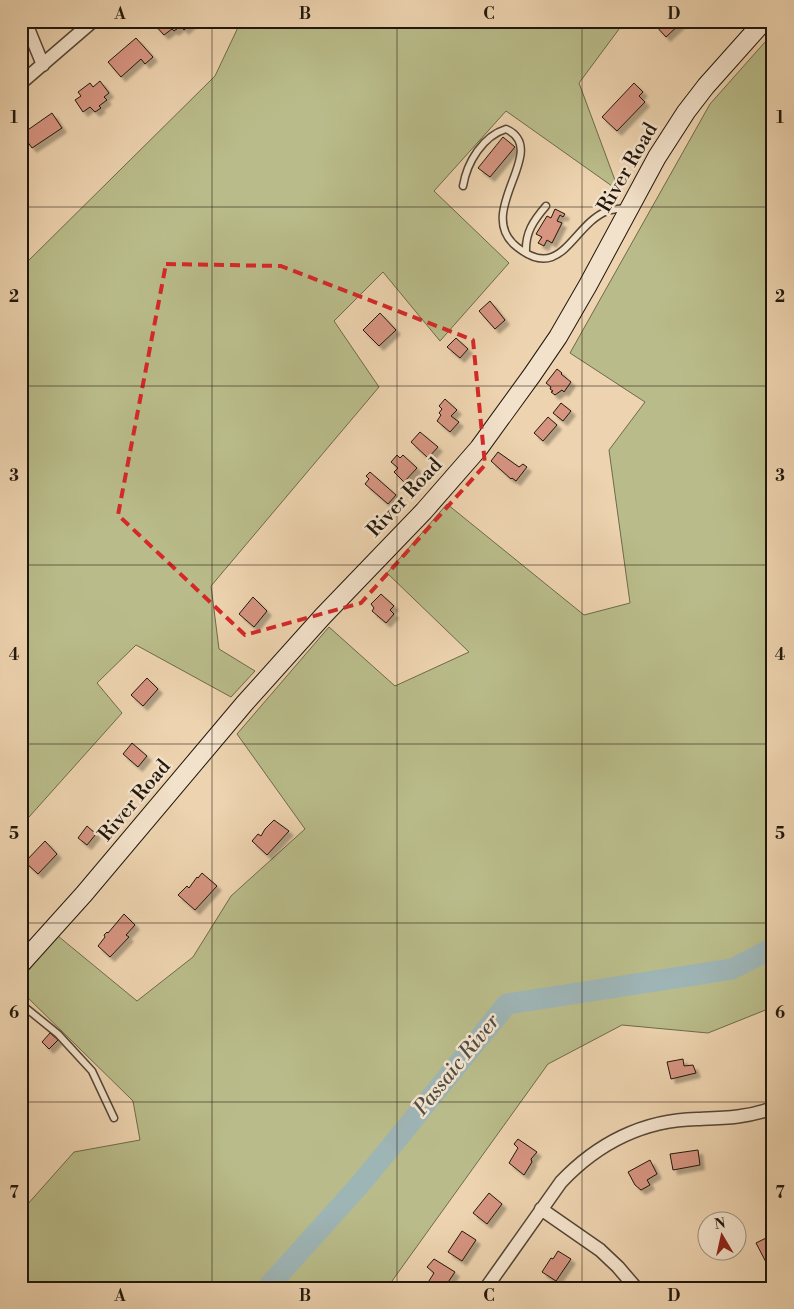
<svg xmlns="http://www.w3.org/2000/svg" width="794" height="1309" viewBox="0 0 794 1309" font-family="'Libre Bodoni',serif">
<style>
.green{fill:#b9bc8a;stroke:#6d6a4b}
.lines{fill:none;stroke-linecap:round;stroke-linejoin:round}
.river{stroke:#9eb5b6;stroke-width:21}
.building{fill:#d69481;stroke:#21170c;filter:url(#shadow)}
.lane-casing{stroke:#544635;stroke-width:9}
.street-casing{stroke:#544635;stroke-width:15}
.secondary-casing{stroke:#21170c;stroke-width:20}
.lane{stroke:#f3e2cb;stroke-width:6}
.street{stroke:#f3e2cb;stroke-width:12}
.secondary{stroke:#f3e2cb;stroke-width:18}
.marked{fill:none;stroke:#d62828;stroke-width:4;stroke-dasharray:10 6;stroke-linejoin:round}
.grid{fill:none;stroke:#21170c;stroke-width:1;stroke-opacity:0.55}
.labels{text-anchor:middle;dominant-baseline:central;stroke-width:5;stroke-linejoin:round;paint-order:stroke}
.street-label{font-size:20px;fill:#21170c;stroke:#f3e2cb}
.water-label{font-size:21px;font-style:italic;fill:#4d4e48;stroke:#f3e2cb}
.neatline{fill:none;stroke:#21170c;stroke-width:2}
.grid-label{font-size:16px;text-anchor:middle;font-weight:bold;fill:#21170c}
</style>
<defs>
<filter id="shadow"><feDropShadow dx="4.5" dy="4.5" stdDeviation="1" flood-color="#0004"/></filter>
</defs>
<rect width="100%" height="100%" fill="#edd3af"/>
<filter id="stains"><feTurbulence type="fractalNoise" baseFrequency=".004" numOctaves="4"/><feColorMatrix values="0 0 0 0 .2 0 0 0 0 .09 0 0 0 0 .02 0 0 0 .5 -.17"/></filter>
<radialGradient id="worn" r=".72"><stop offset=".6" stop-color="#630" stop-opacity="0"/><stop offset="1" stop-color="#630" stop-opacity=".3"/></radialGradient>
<path class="green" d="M241,21h384l-46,62 40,108 -113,-80 -72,80 75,72 -69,78 -57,-69 -49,49 45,66 -168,199 8,63 36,22 -24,26 -95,-52 -39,38 25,30 -101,113v-558l194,-192z
M773,33v974l-65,26 -86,-8 -74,39 -161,224h-366v-80l5,-2 48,-54 66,-12 -7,-39 -112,-110v-12l37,-43 79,65 56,-44 38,-61 74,-67 -68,-95 92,-107 66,59 74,-34 -82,-79 60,-69 137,111 46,-12 -21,-153 36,-48 -75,-49 140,-249z"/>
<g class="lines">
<path class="river" d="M267,1288l96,-107 144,-177 225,-35 41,-21"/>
</g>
<path class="building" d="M155,21h39l-10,9 -3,-4 -7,5 -2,-2 -8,6 -11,-12z
M659,21h24l-17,16 -11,-12z
M136,38l17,19 -8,7 -4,-5 -20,18 -13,-15z
M100,81l9,12 -5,4 3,3 -8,6 2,2 -6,4 -5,-5 -7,5 -8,-12 6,-4 -3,-4 12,-9 3,4z
M634,83l9,9 -4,4 6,6 -28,29 -15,-14z
M52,113l10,15 -30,20 -10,-14z
M503,137l12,10 -25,30 -12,-9z
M555,209l10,5 -2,3 -3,-2 -3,6 5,2 -10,20 -5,-3 -3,6 -6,-3 4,-6 -6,-3 11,-18 4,2z
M490,301l15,19 -10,9 -16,-18z
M380,313l16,17 -17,16 -16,-16z
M456,338l12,11 -8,9 -13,-11z
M557,369l5,4 -1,1 10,8 -7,10 -2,-2 -7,5 -4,-3 2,-1 -3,-2 1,-2 -5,-4z
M445,399l12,11 -6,6 8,6 -9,10 -13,-11 4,-6 -2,-2 3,-4 -3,-3z
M561,403l10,8 -8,10 -10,-8z
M548,417l9,8 -14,16 -9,-8z
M420,432l18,15 -10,11 -17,-16z
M498,452l21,15 4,-3 4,3 -11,14 -4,-3 -1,1 -20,-18z
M397,455l3,3 3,-3 14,13 -13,14 -10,-10 4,-4 -7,-6z
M370,472l26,23 -8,9 -23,-20 4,-5 -3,-3z
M381,594l13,12 -4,4 4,4 -8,9 -14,-12 2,-3 -3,-4z
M253,597l14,14 -13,16 -15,-13z
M147,678l11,11 -15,17 -12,-11z
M132,743l15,13 -9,11 -15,-13z
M274,820l15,11 -22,24 -15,-14 6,-7 3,2 4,-7z
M87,826l9,8 -9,11 -9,-7z
M45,841l12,13 -19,20 -13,-12z
M202,873l15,13 -22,24 -17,-15 9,-9 2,2 8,-11 1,1z
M124,914l11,11 -9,10 3,2 -19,20 -12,-11 7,-9 -1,-2 3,-3 1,1z
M50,1033l8,7 -9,9 -7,-7z
M683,1059l1,7 9,-1 3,8 -25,6 -4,-17z
M518,1139l19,13 -6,7 1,3 -8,13 -15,-12 9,-15 -4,-4z
M698,1150l2,15 -27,5 -3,-16z
M650,1160l7,14 -10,6 3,5 -9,5 -6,-5 -7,-13z
M489,1193l13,11 -15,20 -14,-11z
M462,1231l14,9 -14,21 -14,-9z
M772,1235l1,28 -5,3 -12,-23z
M558,1251l13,8 -15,22 -14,-9 9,-14 2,1z
M434,1259l21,13 -11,16h-10l-7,-4 7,-11 -7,-6z"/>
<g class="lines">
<g class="lane-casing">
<path id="lane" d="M463,186c4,-24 20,-50 43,-57 46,21 -34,83 11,118 45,36 55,-22 90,-36 6,-2 13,-2 19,-3
M526,253c-1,-20 7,-32 20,-47
M21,1004l37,30 34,37 22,47"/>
</g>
<g class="street-casing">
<path id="street" d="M25,21l18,44
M21,83l72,-62
M541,1209l59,41 18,17 18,21
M486,1288l75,-106c36,-38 82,-62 136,-63 27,-1 49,-1 76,-11"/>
</g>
<g class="secondary-casing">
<path id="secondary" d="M21,964l63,-70 160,-190 79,-88 101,-105 55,-63 53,-73 26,-38 30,-52 69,-128 29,-45 20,-26 58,-65"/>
</g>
<use href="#lane" class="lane"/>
<use href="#street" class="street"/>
<use href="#secondary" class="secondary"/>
</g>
<path class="marked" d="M166,264l115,2 192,74 12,125 -124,138 -116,32 -127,-120z"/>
<path class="grid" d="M212,21v1267M397,21v1267M582,21v1267M21,207h752M21,386h752M21,565h752M21,744h752M21,923h752M21,1102h752"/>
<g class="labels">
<g class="street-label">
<text transform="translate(628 168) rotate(-60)">River Road</text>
<text transform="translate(405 498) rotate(-47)">River Road</text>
<text transform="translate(135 801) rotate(-50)">River Road</text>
</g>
<g class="water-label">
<text transform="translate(457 1065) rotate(-51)">Passaic River</text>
</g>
</g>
<rect width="794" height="1309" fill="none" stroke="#edd3af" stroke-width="55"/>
<g transform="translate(722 1236) rotate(351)"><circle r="24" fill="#f3e2cb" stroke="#9f917f"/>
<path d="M0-4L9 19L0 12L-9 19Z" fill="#8f2418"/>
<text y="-8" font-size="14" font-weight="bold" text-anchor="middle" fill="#21170c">N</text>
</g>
<rect x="28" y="28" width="738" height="1254" class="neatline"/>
<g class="grid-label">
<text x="120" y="19">A</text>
<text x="305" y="19">B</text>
<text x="489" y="19">C</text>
<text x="674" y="19">D</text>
<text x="14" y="123">1</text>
<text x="780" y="123">1</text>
<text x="14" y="302">2</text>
<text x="780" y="302">2</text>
<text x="14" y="481">3</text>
<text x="780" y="481">3</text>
<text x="14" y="660">4</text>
<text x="780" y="660">4</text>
<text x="14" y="839">5</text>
<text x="780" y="839">5</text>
<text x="14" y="1018">6</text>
<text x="780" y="1018">6</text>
<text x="14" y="1198">7</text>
<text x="780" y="1198">7</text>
<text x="120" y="1301">A</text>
<text x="305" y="1301">B</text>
<text x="489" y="1301">C</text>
<text x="674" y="1301">D</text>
</g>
<rect width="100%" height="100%" filter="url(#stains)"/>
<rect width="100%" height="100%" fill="url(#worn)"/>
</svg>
